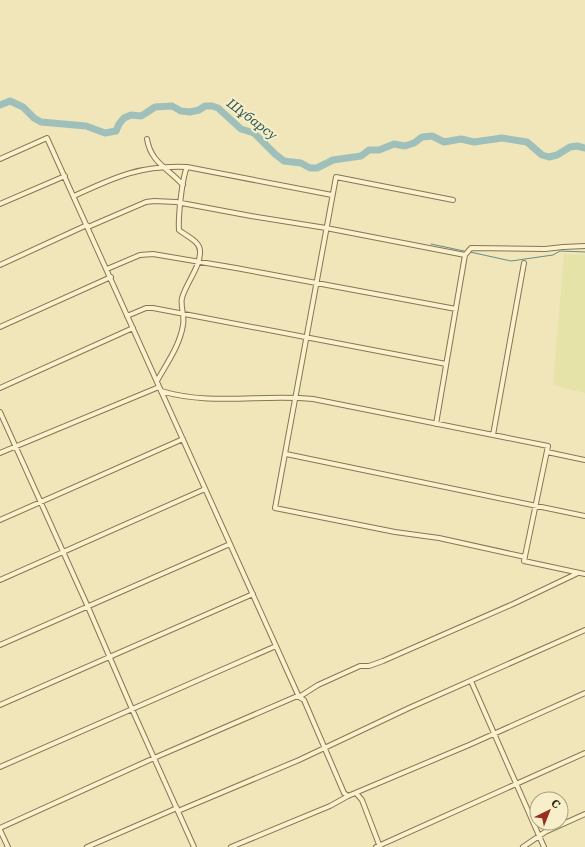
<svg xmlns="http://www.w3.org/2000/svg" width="585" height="847" viewBox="0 0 585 847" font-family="'Roboto Serif',serif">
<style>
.farmland{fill:#e5e3a7}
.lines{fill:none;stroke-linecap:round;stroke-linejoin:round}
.stream{stroke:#668d88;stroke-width:1}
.river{stroke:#9fc0ba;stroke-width:7}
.street-casing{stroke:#877554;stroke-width:6}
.street{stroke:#faf2cd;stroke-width:4}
.labels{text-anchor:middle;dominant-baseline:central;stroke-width:4;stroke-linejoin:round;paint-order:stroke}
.water-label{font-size:13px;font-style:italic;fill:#285356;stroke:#f7efca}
</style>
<rect width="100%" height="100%" fill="#f0e6ba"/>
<path class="farmland" d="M564,254l21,1v138l-32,-8z"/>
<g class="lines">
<path class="stream" d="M431,244l33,7
M470,252l41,9 42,-6 7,-4 25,1"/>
<path class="river" d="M0,105l10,-4 13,6 11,11 7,4 45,4 19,7 11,-2 3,-7 5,-6 7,-3 10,1 5,-3 9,-6 17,-1 9,5 9,1 9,-2 6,-4h7l6,2 23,21 13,4 21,21 9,7 17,2 9,5h7l16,-8 28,-4 8,-6h10l15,-6 11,2 9,-3 8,-6 10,-1 12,6 17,-3 13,3 28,-4 25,4 15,13 7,2 8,-2 13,-8 7,-1 8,2"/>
<g class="street-casing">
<path id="street" d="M147,139c4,24 21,29 36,46
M0,159l47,-21 252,559 5,3 40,93 4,3
M74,196c41,-19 66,-31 113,-29l145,28
M453,200l-117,-23 -61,331 120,24 44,6 86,19
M0,204l65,-28
M88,227l58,-25 8,-1 22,1 75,14 75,12 139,27
M0,265l87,-40
M107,269l33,-14 13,-1 83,14 220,41
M127,316l19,-8h7l293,56
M0,327l111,-50
M157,381c10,-18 23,-36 26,-56 2,-9 -3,-19 -1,-27 4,-15 19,-32 18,-47 0,-10 -14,-15 -21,-21 -1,-13 3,-52 8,-63
M0,388l133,-60
M161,391c50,15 101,3 152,8l235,47 -24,115 61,13
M0,412l88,195 44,102 62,138
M436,424l29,-169 6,-7 74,1 18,-2 22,-1
M493,435l31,-172
M547,452l38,8
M0,453l159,-66
M286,454l299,62
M0,520l183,-81
M0,580l205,-91
M0,645l230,-101
M471,681l73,166
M0,705l253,-111
M0,767l276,-121
M356,793l6,7 18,47
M178,811l121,-51 110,-52 176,-78
M0,828l154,-70 141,-61h4l19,-12 42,-19h9l14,-5 130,-57 65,-31
M0,830l8,17
M87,847l90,-39
M231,847l99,-41 18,-10 121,-51 116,-52
M376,847l209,-94
M523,847l22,-15 40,-18"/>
</g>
<use href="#street" class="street"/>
</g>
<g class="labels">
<g class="water-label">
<text transform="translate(252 119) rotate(37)">Шұбарсу</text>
</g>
</g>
<g transform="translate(549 811) rotate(43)"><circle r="19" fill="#f7efca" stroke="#a9a084"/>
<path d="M0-3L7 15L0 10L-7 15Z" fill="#982e21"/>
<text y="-6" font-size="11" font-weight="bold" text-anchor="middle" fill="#352a1a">С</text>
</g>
</svg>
